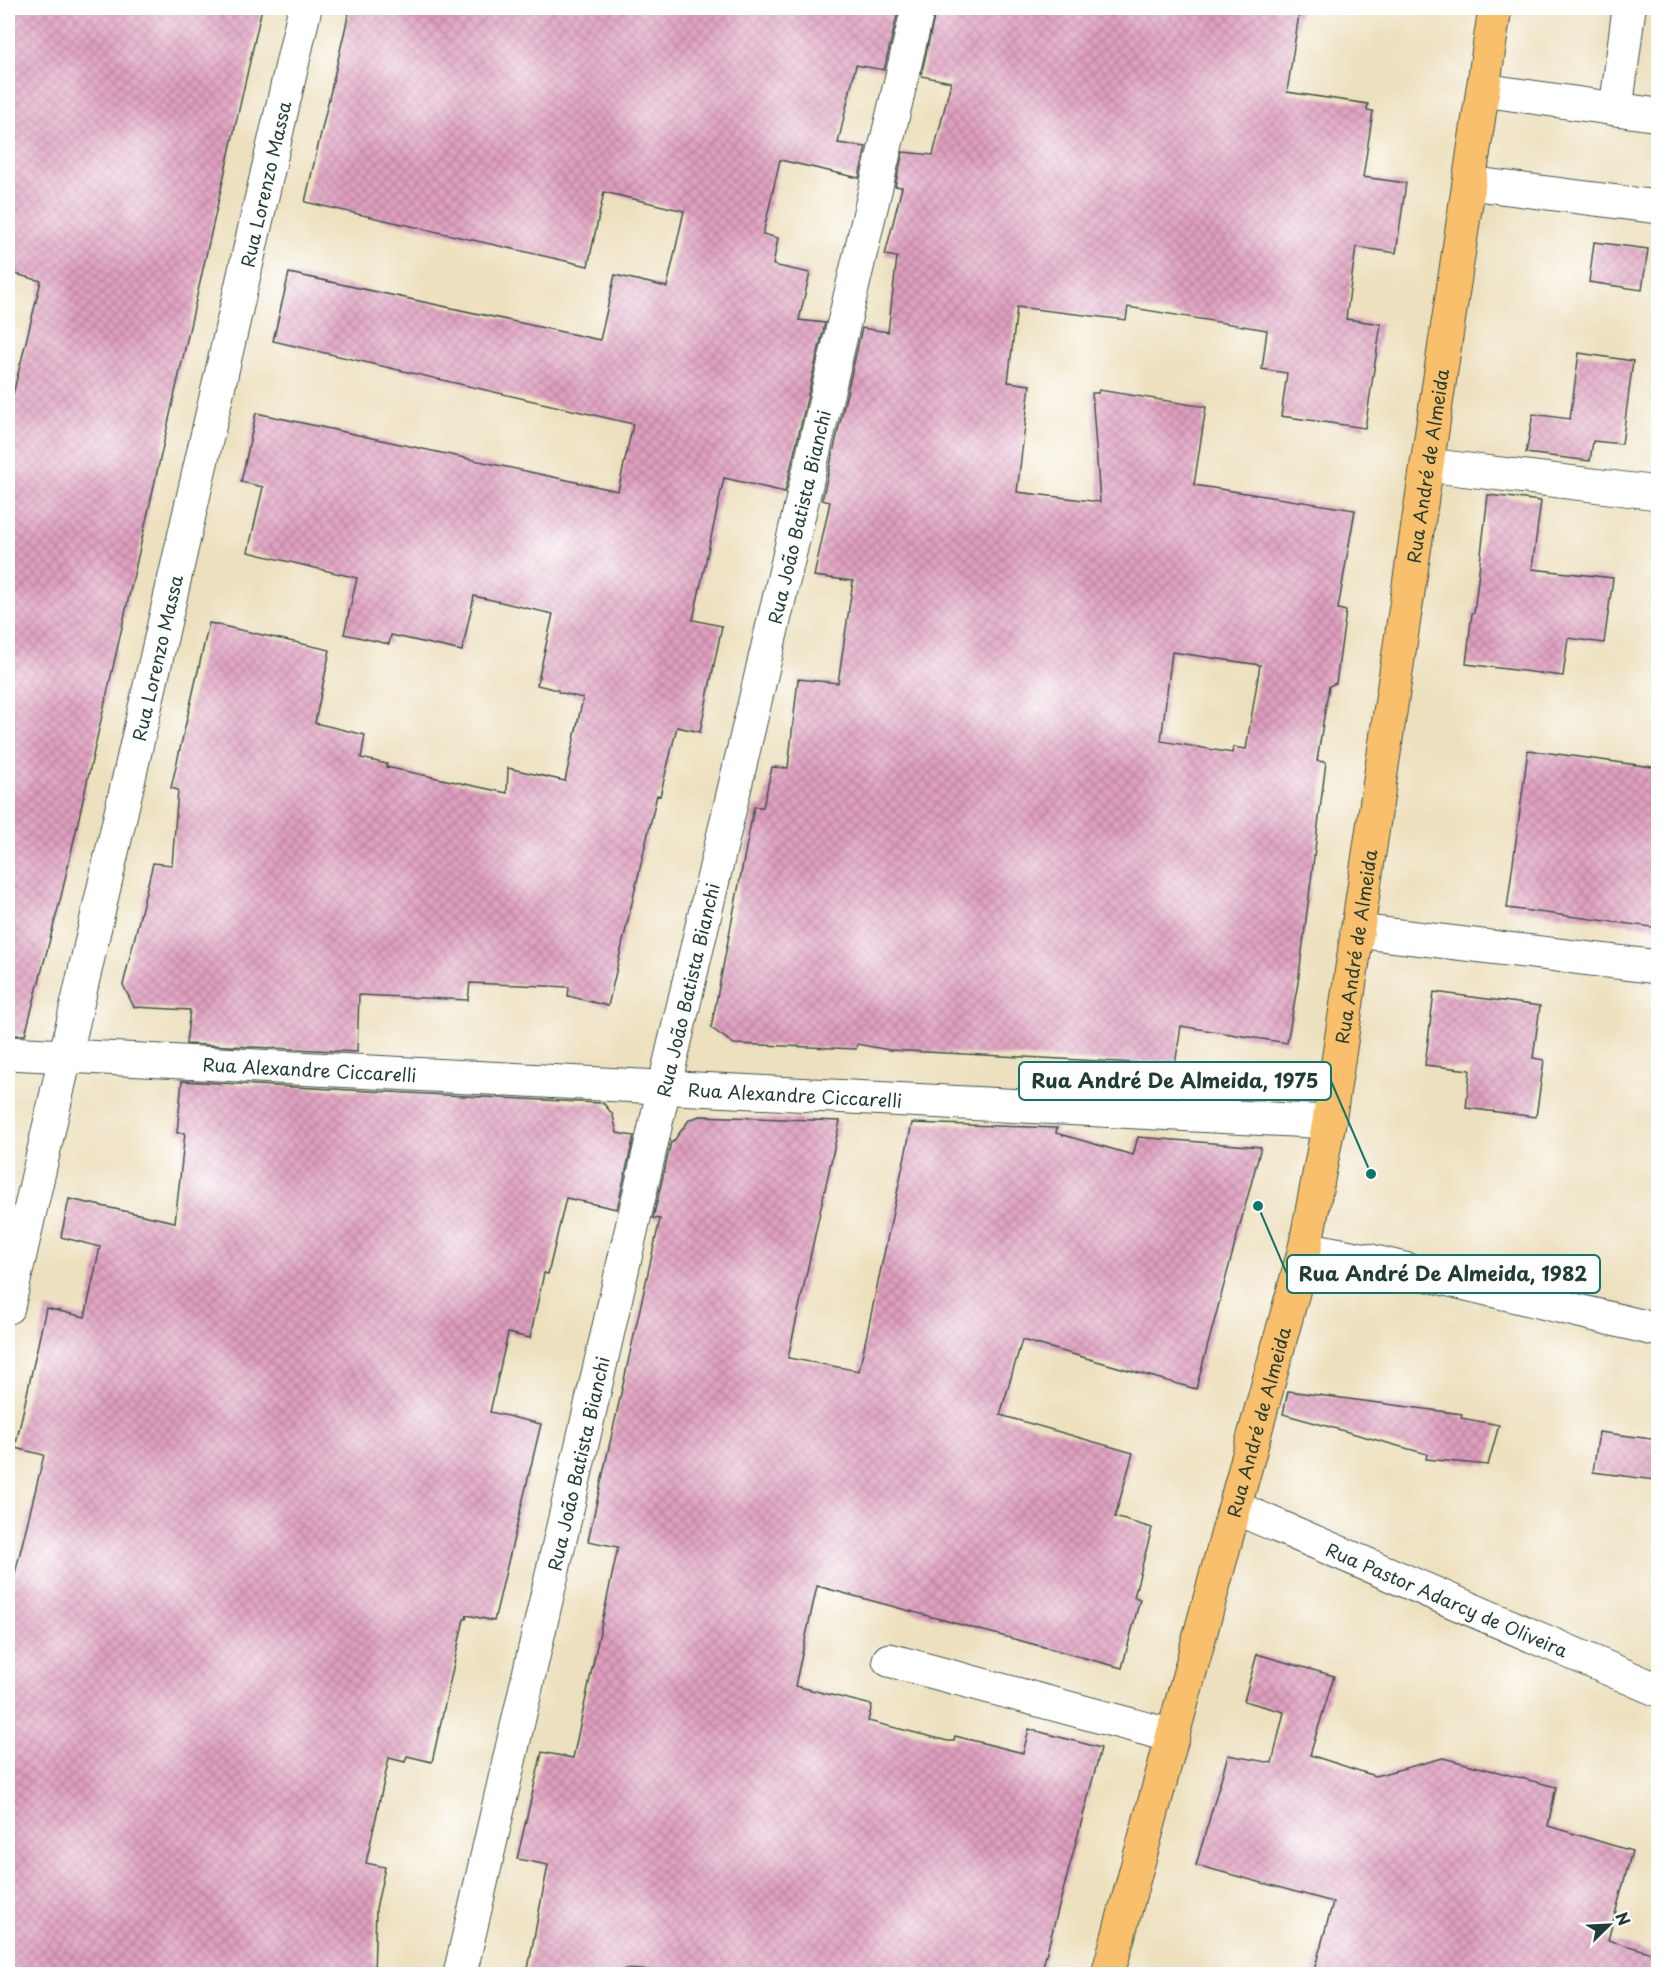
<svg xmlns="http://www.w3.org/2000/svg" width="1666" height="1982" viewBox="0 0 1666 1982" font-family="'Playpen Sans',sans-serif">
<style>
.building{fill:url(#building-cross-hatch);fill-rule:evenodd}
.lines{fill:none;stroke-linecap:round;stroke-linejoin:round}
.minor-casing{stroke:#3e5549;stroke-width:35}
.major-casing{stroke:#3e5549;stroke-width:35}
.minor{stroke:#fff;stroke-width:33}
.major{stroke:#f8bf6c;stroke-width:33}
.labels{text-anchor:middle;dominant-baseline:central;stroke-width:5;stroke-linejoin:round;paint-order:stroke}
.street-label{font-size:18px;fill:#1f3d34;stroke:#fff}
.leader{fill:none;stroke:#0f766e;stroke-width:2}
.callout-dot{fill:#0f766e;stroke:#fff;stroke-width:2}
.callout{fill:#fff;stroke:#0f766e;stroke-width:2}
.callout-label{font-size:20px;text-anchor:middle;font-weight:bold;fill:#1f3d34}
</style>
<defs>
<pattern id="building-cross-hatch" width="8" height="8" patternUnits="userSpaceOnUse" patternTransform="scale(1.5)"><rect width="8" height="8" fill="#e09fbf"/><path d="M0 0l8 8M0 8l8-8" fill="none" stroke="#b5839c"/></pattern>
</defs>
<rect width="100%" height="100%" fill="#fff"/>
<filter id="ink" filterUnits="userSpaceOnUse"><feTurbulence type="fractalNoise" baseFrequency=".0167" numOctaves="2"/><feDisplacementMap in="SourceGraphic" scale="12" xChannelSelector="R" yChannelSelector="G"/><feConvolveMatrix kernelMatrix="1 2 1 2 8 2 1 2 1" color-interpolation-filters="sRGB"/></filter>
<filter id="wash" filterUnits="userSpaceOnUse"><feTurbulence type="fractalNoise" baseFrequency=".008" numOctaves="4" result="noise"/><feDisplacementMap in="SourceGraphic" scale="24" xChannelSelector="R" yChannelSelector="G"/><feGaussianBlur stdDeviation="1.35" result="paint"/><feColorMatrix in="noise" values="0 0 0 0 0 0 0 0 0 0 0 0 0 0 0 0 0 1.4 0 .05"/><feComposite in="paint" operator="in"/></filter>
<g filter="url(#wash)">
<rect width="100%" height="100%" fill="#ede0be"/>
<g id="blocks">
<path class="building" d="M8,8h254l-201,889 -36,138h-17v-643l5,2 28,-113 -33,-9z
M350,8h549l-15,62 -28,-5 -18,78 28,4 -7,31 -79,-18 -17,74 15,4 -5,27 37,8 -11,47 26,3 -40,169 -61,-14 -31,142 29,6 -22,106 -23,-5 -17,69 -3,-1 -49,211 -40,-10 1,-9 -99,-4 -2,17 -109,-5 -2,57 -171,-8 4,-34 -56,-3 -11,-22 30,-122 19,2 6,-75 -7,-2 38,-165 121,27 -15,73 50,12 -4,23 26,6 -1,3 121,26 1,-25 57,13 18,-83 -25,-6v-2l-21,-5 16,-71 -79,-18 -12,55 -71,-16 -2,9 -45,-10 13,-56 -109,-26 15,-65 -22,-5 15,-69 362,78 15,-67 -360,-83 16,-68 311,67 15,-65 52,12 17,-76 -80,-19 -16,74 -283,-64z
M936,8h364l-13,84 81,12 -1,6 6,1 -10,66 43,6 -10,70 -40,-6 -10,72 35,5 -16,104 -84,-12 6,-43 -25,-4 5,-39 -139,-23 -2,13 -109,-13 -9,75 22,3 -13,107 83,10 -8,-109h6l1,-3 107,17 -12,78 161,25 -17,99 8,2 -10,72 -7,3 -12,75 9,1 -28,221 -11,60 -106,-17 -6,39 -286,-15 -32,-6 -1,5 -122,-5 -23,-16 43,-221h9l9,-40 16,1 10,-89 40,4 15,-102 -39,-5 16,-74 -8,-2 40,-172 26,4 9,-75 -12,-2 17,-68 -7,-1 8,-34 30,3 18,-73 -30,-6zM1172,652l88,13 -14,84 -13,-2 -1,6 -71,-12z
M1594,242l54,7 -6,41 -53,-8z
M1579,353l54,8 -11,83 -29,-3 -3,20 -64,-8 7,-39 37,5z
M1488,495l53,6 -9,68 81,9 -9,65 -36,-5 -5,38 -97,-12 6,-51h2z
M1528,750l131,18v160l-152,-20z
M1434,992l106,14 -7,52 11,2 -8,57 -70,-9 4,-38 -45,-5z
M182,1081l417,22 5,1 9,11 4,18 17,3 -17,73 -51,-11 -18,76 -4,-1 -14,65 -22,-5 -18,79 51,12 -47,197 -27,-6 -1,4h-2l-32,143 -25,-6 -2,6 -16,-4 -23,105 19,4 -9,42 -2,65h-366v-372l36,-147 -29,-7 31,-140 39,9 15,-70 -39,-10 8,-38 106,23 10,-89h-8z
M700,1116l140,5 -52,237 71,13 53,-248 145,5 -1,5 77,22 5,-18 123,10 -65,242 -174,-49 -22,75 133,38 -18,64 37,11 -18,69 6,2 -18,69 -305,-82 -22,100 77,19 -4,16 80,20h6l1,-5 68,17 6,-24 72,19 -60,226h-320l-97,-5 -1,5h-96l21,-109 -31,-6 25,-107 31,6 45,-211 -30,-6 72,-322 -7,-1 18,-76h2l16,-22z
M1288,1391l174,23 -1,4 38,7 -11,40 -62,-6 1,-5 -144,-40z
M1599,1432l60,8v18l-4,22 -62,-8z
M1257,1654l77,22 -24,79 65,21 68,-18 113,29 -8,39 84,25 -24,89 51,15v19h-346l20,-72 -137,-37 32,-110 44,8 12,-51 -40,-11z"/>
</g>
</g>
<g filter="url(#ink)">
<use href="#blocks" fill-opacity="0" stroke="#3e5549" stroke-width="1.5"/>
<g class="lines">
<g class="minor-casing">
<g id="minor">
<path d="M1483,90l175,25"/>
<path d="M1616,109l13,-101"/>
<path d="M1469,183l189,24"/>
<path d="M1427,465l231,28"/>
<path d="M1357,931l301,36"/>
<path id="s1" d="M8,1053l1321,69"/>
<path d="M1305,1248l66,13 287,69"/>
<path id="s2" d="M8,1307l297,-1299"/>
<path id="s3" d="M1236,1508l422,182"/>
<path d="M889,1660l284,76"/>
<path id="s4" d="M460,1974l204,-886 254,-1080"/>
</g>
</g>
<g class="major-casing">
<g id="major">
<path id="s5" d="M1108,1974l197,-726 24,-126 166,-1114"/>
</g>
</g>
<use href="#minor" class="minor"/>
<use href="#major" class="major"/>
</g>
</g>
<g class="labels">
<g class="street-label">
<text stroke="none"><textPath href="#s2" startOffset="1152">Rua Lorenzo Massa</textPath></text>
<text stroke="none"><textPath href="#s5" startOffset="1544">Rua André de Almeida</textPath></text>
<text stroke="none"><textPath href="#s4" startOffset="1496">Rua João Batista Bianchi</textPath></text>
<text stroke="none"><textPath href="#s2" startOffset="666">Rua Lorenzo Massa</textPath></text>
<text stroke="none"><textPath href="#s5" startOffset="1058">Rua André de Almeida</textPath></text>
<text stroke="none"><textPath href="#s4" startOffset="1010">Rua João Batista Bianchi</textPath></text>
<text stroke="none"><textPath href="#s1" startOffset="302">Rua Alexandre Ciccarelli</textPath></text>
<text stroke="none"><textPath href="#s1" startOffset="788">Rua Alexandre Ciccarelli</textPath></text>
<text stroke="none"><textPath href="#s5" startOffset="572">Rua André de Almeida</textPath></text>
<text stroke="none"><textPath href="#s4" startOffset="524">Rua João Batista Bianchi</textPath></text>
<text stroke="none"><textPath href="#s3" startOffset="230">Rua Pastor Adarcy de Oliveira</textPath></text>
</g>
</g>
<path class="leader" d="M1371 1174L1331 1081M1258 1206L1287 1274"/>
<g class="callout-dot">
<circle cx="1371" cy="1174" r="6"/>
<circle cx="1258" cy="1206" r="6"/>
</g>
<g class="callout">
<rect x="1019" y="1062" width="312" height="38" rx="6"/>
<rect x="1287" y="1255" width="313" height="38" rx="6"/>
</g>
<g class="callout-label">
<text x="1175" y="1088">Rua André De Almeida, 1975</text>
<text x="1443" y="1281">Rua André De Almeida, 1982</text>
</g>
<rect width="1666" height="1982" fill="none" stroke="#fff" stroke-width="30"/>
<g transform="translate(1609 1925) rotate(66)" stroke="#ffffff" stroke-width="4.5" paint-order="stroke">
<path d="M0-4.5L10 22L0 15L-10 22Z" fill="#1f3d34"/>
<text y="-9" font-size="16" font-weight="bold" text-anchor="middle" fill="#1f3d34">N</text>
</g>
</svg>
